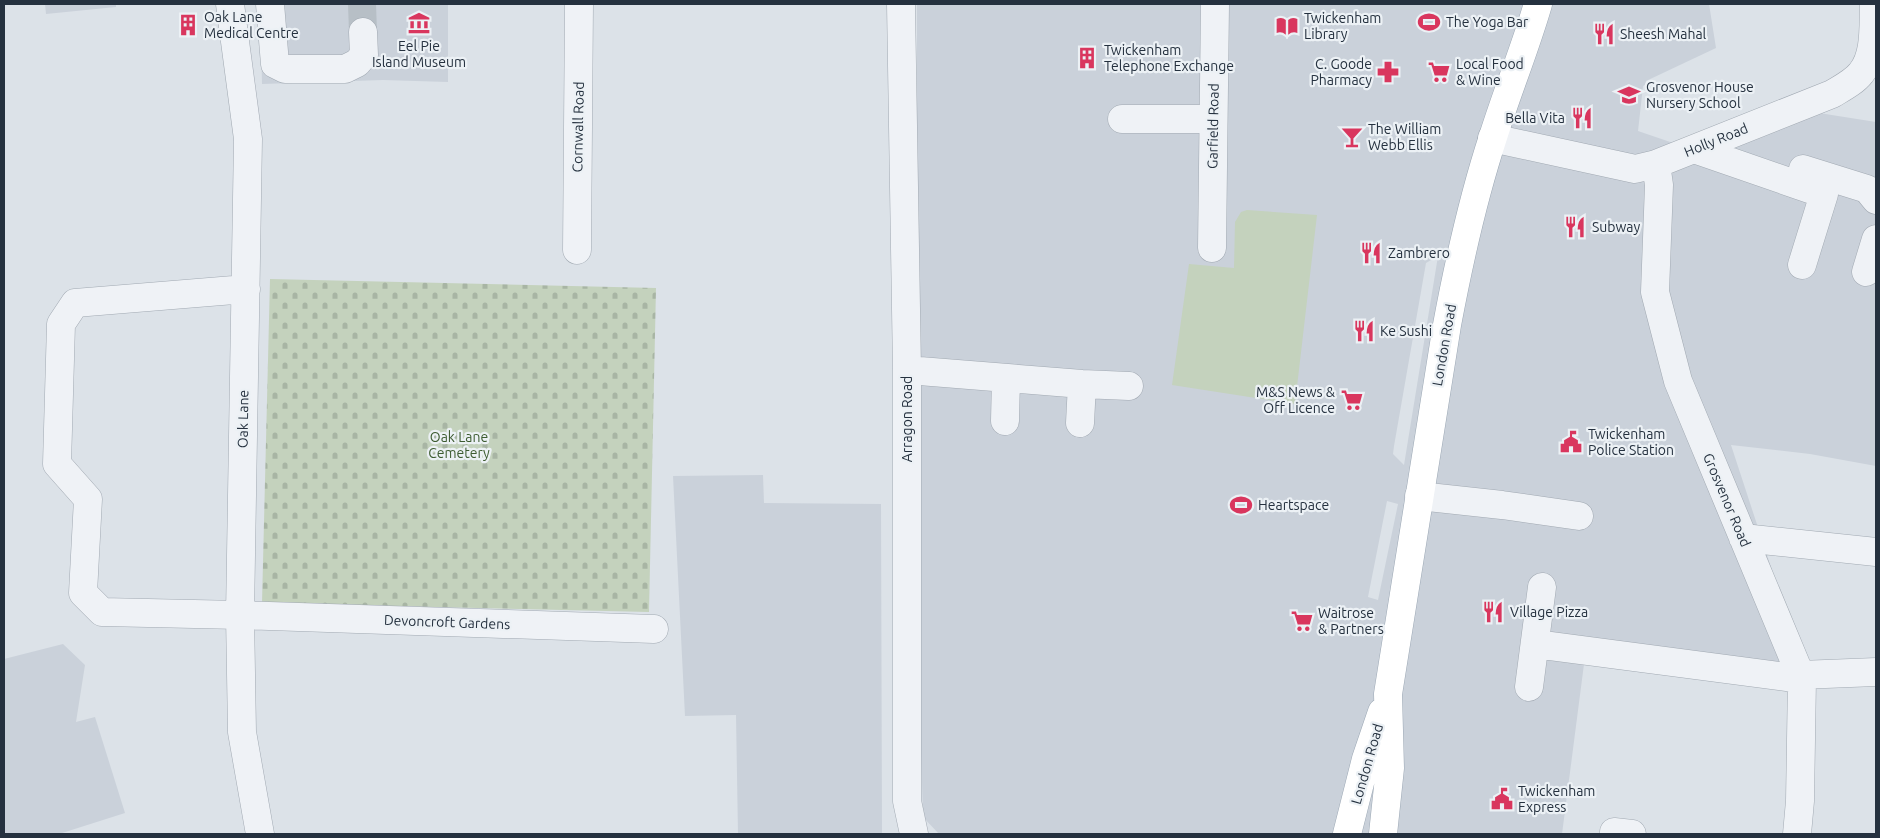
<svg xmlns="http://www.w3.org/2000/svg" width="1880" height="838" viewBox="0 0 1880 838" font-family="Ubuntu,sans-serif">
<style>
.built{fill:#cad1da;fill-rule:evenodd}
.green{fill:#c4d2bd}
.cemetery{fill:url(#cemetery-stones)}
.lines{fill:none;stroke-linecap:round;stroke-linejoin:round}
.minor-tunnel{stroke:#b7bfc6;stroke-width:28;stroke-dasharray:28 14;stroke-linecap:butt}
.minor-casing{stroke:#a1a9b2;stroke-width:29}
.major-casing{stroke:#9ba7b4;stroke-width:29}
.minor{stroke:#eff2f6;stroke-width:28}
.major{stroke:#fff;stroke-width:28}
.labels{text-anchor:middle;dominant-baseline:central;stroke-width:4.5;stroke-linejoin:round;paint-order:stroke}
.poi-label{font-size:14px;fill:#25313f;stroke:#ecf1f5;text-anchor:start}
.street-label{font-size:14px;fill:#25313f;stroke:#ecf1f5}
.park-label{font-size:14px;fill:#3d5c31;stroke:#ecf1f5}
</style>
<defs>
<pattern id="cemetery-stones" width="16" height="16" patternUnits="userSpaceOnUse" patternTransform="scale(1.25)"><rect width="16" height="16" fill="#c4d2bd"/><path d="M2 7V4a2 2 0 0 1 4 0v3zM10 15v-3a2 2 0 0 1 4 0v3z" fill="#a8b5a4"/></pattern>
</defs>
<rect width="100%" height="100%" fill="#dce2e8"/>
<path class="built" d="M45,4h71v3l-70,7z
M257,4h191v78l-65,-2 -121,4 -1,-43z
M917,4h792l7,44 -70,33 -1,4 -2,1 -5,45 44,15 137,-33 57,9v344l-66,-12 -79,-9 73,223 -217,-27 -25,193h-623l-16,-17 -10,-345 4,-135zM1438,256l-34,209 -11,-11 1,-8 32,-183zM1387,501l11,3 -20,96 -10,-3z
M763,475l1,28 117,1 1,330h-144l-2,-119 -51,1 -12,-240z
M63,644l22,21 -9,57 19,-5 30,96 -66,21h-55v-175z"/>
<path class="green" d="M1247,210l70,5 -22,189 -123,-19 17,-121 45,4 1,-46 6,-10z"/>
<path class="cemetery" d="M270,279l386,9 -7,324 -387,-9z"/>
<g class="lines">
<path class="minor-tunnel" d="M362,4l1,28"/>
<g class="minor-casing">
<path id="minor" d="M230,4l18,135 -8,476 2,117 18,102
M270,4l5,60 10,5h60l12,-6 7,-8 -1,-23
M901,4l6,366v431l7,33
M1122,119h90
M1492,138l143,31 21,-5 176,-70c10,-6 22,-12 29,-21 15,-18 12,-48 13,-69
M1694,149l130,45 -22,71
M1656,164l3,21 -4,107 23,89 124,298 -2,122 -3,33
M1803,169l64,20 9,11
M1212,248l3,-244
M577,250l2,-246
M1866,272l10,-33
M246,289l-171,14 -14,21 -4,140 31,35 -5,94 19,19 138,3 414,14
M907,370l175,14 47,2
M1005,421l1,-43
M1080,423l2,-39
M1419,496l83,9 77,11
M1743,538l133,14
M1535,644l267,35
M1800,675l76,-3
M1529,687l13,-100
M1614,832l18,2"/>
</g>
<g class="major-casing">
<path id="major" d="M1347,834l19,-75 16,-47
M1383,834l7,-66 -2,-74 59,-369c12,-64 26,-127 46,-188 14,-45 32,-88 45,-133"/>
</g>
<use href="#minor" class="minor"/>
<use href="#major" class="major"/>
</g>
<defs>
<g id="stadium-bare" transform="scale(1.725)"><path d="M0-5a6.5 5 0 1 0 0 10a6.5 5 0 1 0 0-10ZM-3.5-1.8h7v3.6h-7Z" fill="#d9365e" stroke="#ecf1f5" stroke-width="2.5" paint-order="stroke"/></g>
<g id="museum-bare" transform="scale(1.725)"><path d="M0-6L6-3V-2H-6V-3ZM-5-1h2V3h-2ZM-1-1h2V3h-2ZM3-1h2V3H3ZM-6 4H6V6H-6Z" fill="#d9365e" stroke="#ecf1f5" stroke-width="2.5" paint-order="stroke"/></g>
<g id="building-bare" transform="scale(1.725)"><path d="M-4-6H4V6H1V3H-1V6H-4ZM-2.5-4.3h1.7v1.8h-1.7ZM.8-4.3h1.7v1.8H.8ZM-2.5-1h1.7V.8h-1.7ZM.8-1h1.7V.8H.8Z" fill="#d9365e" stroke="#ecf1f5" stroke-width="2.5" paint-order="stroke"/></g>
<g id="library-bare" transform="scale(1.725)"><path d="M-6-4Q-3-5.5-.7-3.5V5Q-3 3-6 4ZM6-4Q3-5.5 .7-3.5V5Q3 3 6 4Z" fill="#d9365e" stroke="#ecf1f5" stroke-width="2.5" paint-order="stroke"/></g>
<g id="restaurant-bare" transform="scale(1.725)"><path d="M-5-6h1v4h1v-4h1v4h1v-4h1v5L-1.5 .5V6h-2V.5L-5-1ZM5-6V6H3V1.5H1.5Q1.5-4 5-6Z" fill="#d9365e" stroke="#ecf1f5" stroke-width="2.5" paint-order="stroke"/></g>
<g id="pharmacy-bare" transform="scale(1.725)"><path d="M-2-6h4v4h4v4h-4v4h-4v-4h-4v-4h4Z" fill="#d9365e" stroke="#ecf1f5" stroke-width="2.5" paint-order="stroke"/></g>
<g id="supermarket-bare" transform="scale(1.725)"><path d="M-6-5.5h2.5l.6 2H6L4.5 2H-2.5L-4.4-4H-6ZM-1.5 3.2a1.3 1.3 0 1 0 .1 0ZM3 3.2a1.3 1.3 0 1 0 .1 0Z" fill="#d9365e" stroke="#ecf1f5" stroke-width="2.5" paint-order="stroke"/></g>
<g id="school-bare" transform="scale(1.725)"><path d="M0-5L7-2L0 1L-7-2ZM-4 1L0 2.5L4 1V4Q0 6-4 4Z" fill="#d9365e" stroke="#ecf1f5" stroke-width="2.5" paint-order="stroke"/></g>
<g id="bar-bare" transform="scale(1.725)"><path d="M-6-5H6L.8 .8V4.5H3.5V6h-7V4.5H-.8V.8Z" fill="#d9365e" stroke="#ecf1f5" stroke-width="2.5" paint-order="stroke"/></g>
<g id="civic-bare" transform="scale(1.725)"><path d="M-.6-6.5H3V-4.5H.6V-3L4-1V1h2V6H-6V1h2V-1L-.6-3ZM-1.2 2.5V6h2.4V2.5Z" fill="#d9365e" stroke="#ecf1f5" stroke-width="2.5" paint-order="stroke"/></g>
</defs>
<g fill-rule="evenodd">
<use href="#stadium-bare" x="1429" y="22"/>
<use href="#museum-bare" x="419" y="23"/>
<use href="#building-bare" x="188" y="25"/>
<use href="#library-bare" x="1287" y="26"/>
<use href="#restaurant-bare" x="1604" y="34"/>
<use href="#building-bare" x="1087" y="58"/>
<use href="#pharmacy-bare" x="1388" y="72"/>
<use href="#supermarket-bare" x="1439" y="72"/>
<use href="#school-bare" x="1629" y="95"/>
<use href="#restaurant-bare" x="1582" y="118"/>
<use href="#bar-bare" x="1352" y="137"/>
<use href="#restaurant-bare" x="1575" y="227"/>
<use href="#restaurant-bare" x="1371" y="253"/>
<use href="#restaurant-bare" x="1364" y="331"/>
<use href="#supermarket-bare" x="1352" y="400"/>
<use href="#civic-bare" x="1571" y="442"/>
<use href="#stadium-bare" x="1241" y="505"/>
<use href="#restaurant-bare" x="1493" y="612"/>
<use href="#supermarket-bare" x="1302" y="621"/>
<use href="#civic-bare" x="1502" y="799"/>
</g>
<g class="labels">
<g class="poi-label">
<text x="204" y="17">Oak Lane<tspan x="204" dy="16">Medical Centre</tspan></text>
<text x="1304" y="18">Twickenham<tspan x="1304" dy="16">Library</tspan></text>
<text x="1446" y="22">The Yoga Bar</text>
<text x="1620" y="34">Sheesh Mahal</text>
<text x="419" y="46" text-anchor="middle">Eel Pie<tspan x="419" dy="16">Island Museum</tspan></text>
<text x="1104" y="50">Twickenham<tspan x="1104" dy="16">Telephone Exchange</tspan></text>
<text x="1372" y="64" text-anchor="end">C. Goode<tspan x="1372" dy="16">Pharmacy</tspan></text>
<text x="1456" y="64">Local Food<tspan x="1456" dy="16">&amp; Wine</tspan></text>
<text x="1646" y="87">Grosvenor House<tspan x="1646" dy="16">Nursery School</tspan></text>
<text x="1565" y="118" text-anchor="end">Bella Vita</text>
<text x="1368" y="129">The William<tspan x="1368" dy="16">Webb Ellis</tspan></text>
<text x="1592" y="227">Subway</text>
<text x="1388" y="253">Zambrero</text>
<text x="1380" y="331">Ke Sushi</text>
<text x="1335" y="392" text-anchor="end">M&amp;S News &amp;<tspan x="1335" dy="16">Off Licence</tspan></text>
<text x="1588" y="434">Twickenham<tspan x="1588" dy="16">Police Station</tspan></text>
<text x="1258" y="505">Heartspace</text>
<text x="1510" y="612">Village Pizza</text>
<text x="1318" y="613">Waitrose<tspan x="1318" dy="16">&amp; Partners</tspan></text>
<text x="1518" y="791">Twickenham<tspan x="1518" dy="16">Express</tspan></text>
</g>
<g class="street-label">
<text transform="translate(1213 126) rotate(-89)">Garfield Road</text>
<text transform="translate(578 127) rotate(-89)">Cornwall Road</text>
<text transform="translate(1716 140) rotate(-22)">Holly Road</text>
<text transform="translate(1444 345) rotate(-80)">London Road</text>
<text transform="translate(243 419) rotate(-89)">Oak Lane</text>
<text transform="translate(907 419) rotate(-90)">Arragon Road</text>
<text transform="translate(1727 500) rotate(67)">Grosvenor Road</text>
<text transform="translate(447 622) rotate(2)">Devoncroft Gardens</text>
<text transform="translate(1367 764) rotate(-74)">London Road</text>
</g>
<g class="park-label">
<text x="459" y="437">Oak Lane<tspan x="459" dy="16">Cemetery</tspan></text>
</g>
</g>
<rect width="1880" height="838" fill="none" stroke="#25313f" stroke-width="10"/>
</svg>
